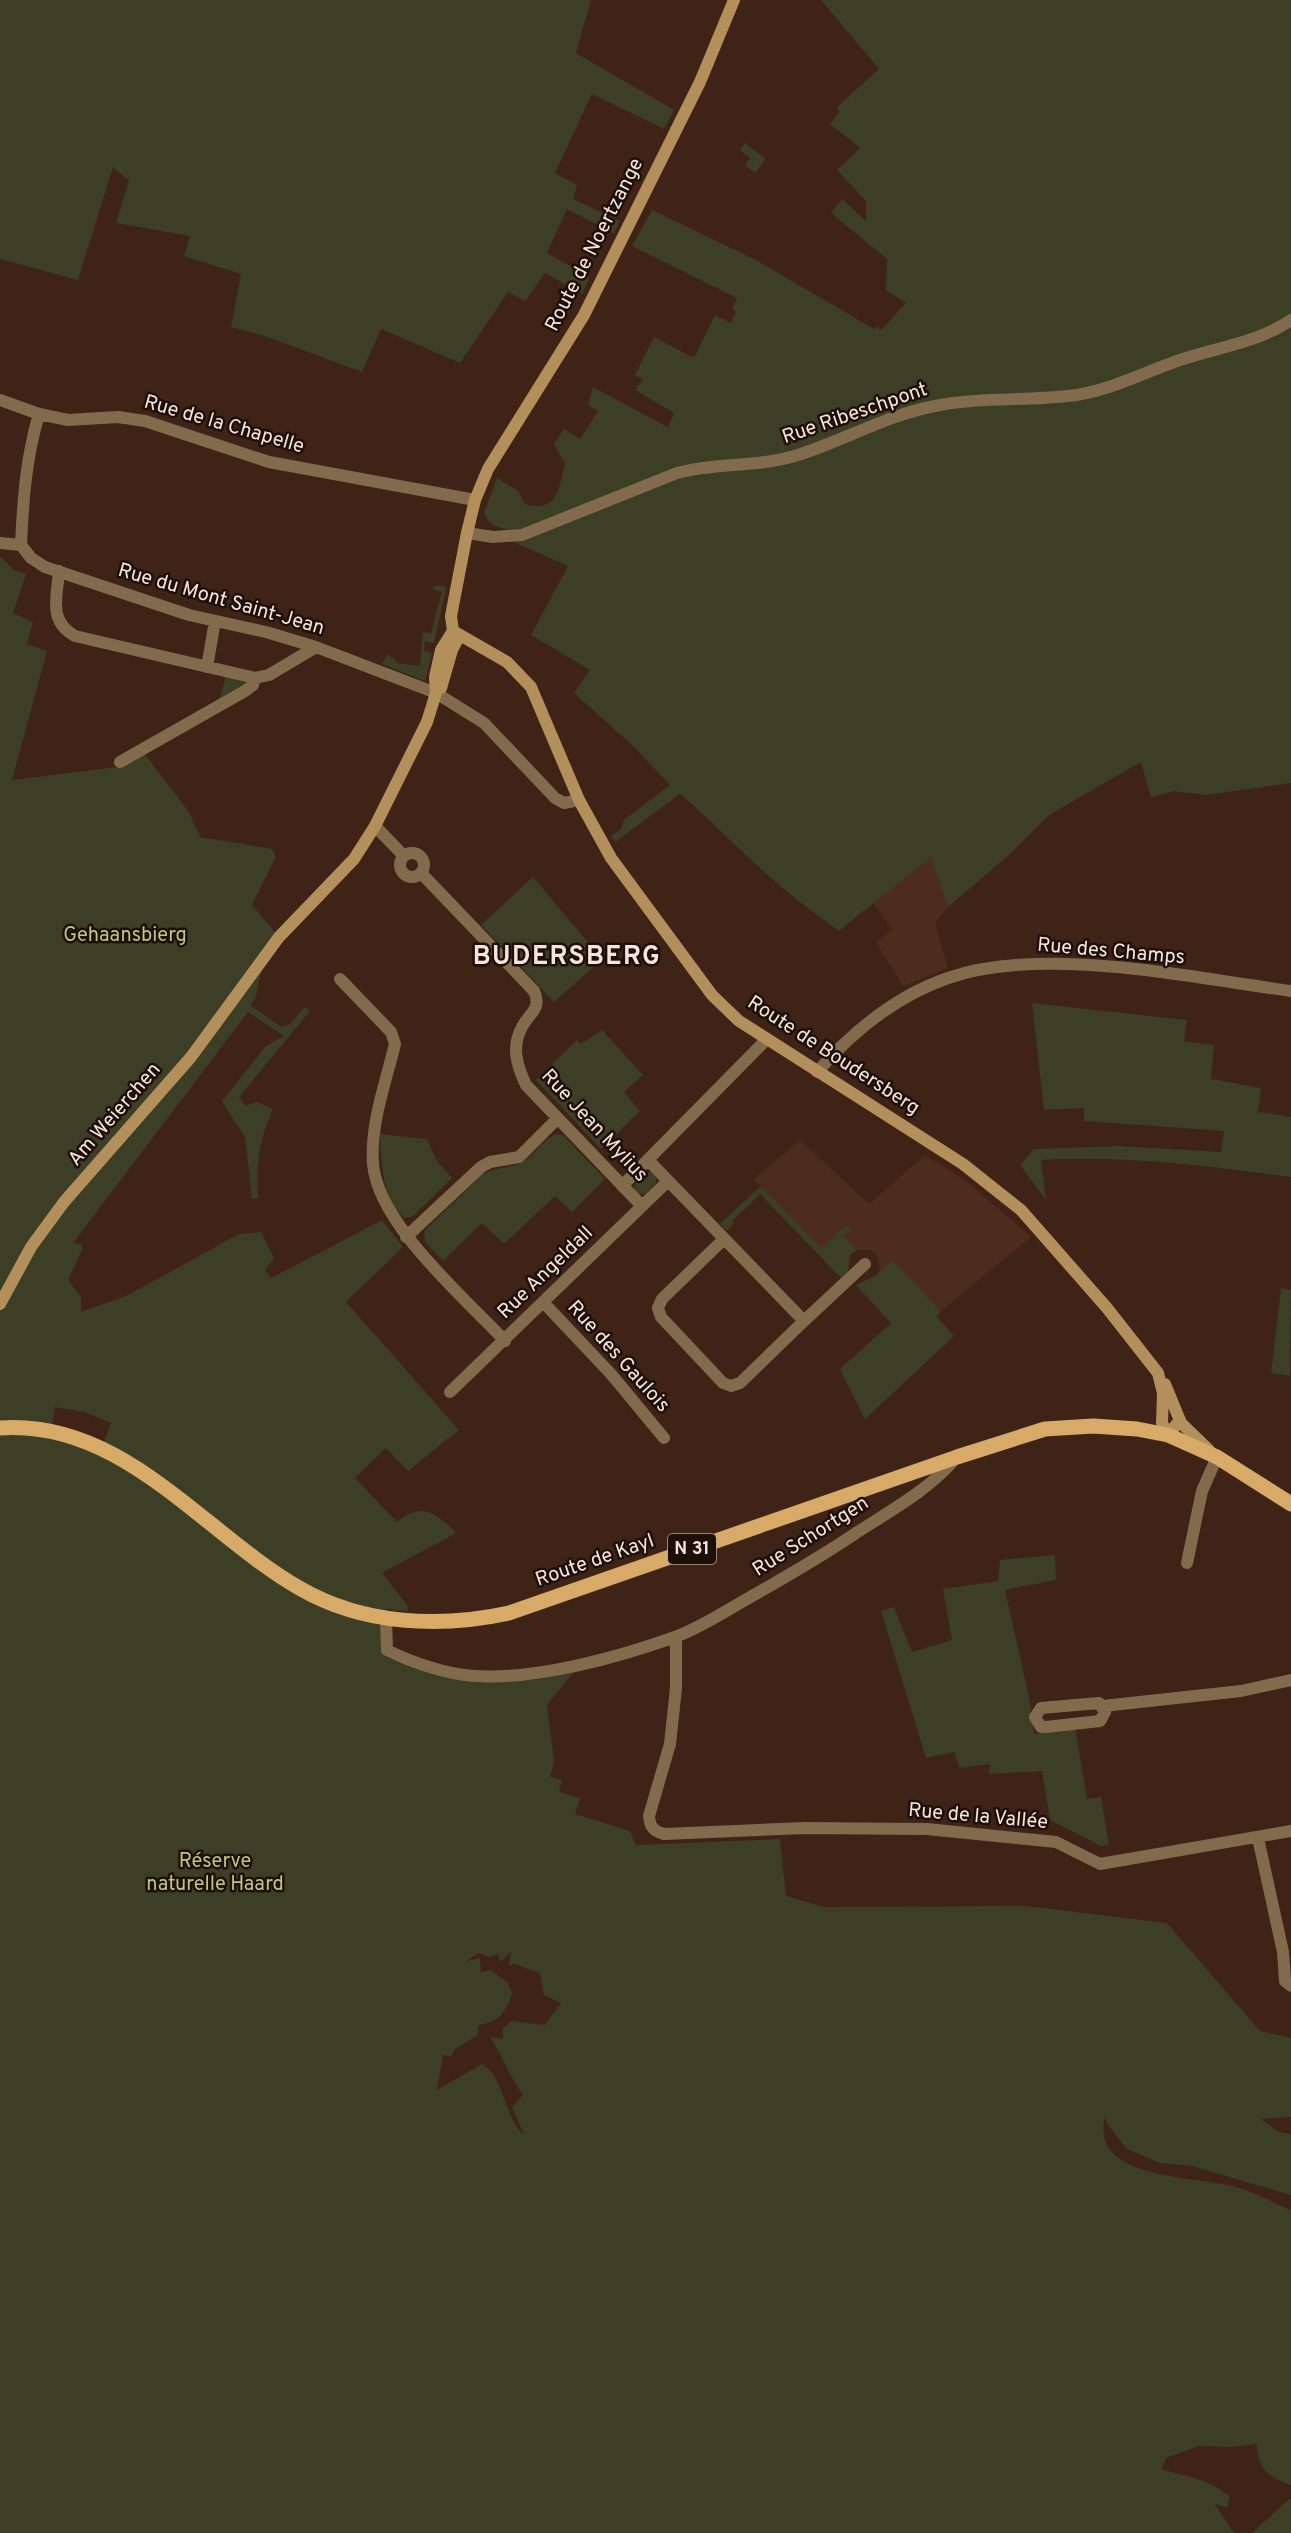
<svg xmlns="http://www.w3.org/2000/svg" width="1291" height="2533" viewBox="0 0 1291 2533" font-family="Overpass,sans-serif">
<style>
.built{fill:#4d2b1d}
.green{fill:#3d3e26;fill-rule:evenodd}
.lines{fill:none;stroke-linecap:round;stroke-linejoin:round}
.minor{stroke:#816b4c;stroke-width:12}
.secondary{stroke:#b28f5b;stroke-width:12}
.primary{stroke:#d8aa67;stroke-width:15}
.labels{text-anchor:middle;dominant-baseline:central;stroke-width:5;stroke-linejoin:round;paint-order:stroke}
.shield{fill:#1d100b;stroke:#b6a49d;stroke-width:1.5}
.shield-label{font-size:18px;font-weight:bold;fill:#f7e3db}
.street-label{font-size:20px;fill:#f7e3db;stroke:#1d100b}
.park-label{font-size:20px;fill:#c2c480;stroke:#1d100b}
.district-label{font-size:26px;font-weight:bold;letter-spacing:1.5px;fill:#f7e3db;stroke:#1d100b}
</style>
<rect width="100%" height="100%" fill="#3f2317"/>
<path class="built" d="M931,857l17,50 -13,16 13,45 -45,18 -27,-44 16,-12 -19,-28z
M800,1140l69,64 56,-49 45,29 61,53 -90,74 -4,6 17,19 -89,83 -25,-50 51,-46 -35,-38 20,-9 4,-6 -3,-15 -6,-5h-14l-13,-14 -23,13 -67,-70z"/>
<path class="green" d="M0,0h591l-15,53 98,57 -10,19 -72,-35 -37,79 22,12 -4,14 47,22 -6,12 -47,-24 -20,44 43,24 -8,17 -37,-21 -20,28 -17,-9 -48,71 -79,-34 -19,43 -100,-37 -31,-8 10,-53 -57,-18 6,-20 -74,-13 13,-42 -16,-14 -35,113 -78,-21z
M821,0h470v783l-85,12 -32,-4 -23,6 -10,-35 -92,53 -40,40 -61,52 -17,-50 -92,74c-28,-20 -55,-40 -80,-64 -27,-24 -51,-50 -79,-73l-65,48 -4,-6 10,-7 3,-9 46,-35 -37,-39 -59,-53 16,-23 -59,-35 37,-69 -55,-24 33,-11c-18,0 -57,4 -62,-19l13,-34 21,13 7,13c33,9 33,-14 40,-40l-11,-20 10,-15 16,10 18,-28 -10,-6 5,-18 75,40 6,-14 -39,-23 8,-10 -8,-5 19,-38 40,21 21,-43 16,8 5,-12 -4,-2 5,-11 -105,-52 20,-36 104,50 118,69 4,-3 2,5 26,-28 -20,-13 1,-31 -56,-46 11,-14 24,22v-20l-29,-31 23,-22 -30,-24 9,-11 -2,-6 42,-38z
M745,143l21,16 -11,14 -10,-8 5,-7 -10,-8z
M0,556l14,14 12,4 -13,39 20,9 -6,22 20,7 -35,129 106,-13 26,-14 45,59 11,25 72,12 4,8 -24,48 27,32 -14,18 -9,40 -5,11 30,21 9,-3 15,-17 5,4 -71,86 7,9 11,-4 16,7c-14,31 -17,55 -15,89l-6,1 -7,-62 -23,-36 44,-55 18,-10 -36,-24 -175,231 9,2v5l-14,30 13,17v15l45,-16 113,-62 22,-2 13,26 -9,12 6,8 111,-58 21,27 -57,55 113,128 -51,41 -22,-23 -31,30 42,44c25,-21 39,-9 59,11l-74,40 25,32 1,7 -22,-3 2,49c19,6 39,15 58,18 43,7 85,4 128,-4l-27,33 7,57 -4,15 12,3 -3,12 21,6 -5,16 55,17 6,14 144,-6 6,57 38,11 202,-1 141,17 93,108 31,7v79l-30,2 18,13 12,2v61l-99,-29 -32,-3 -33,-14 -19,-24 -3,-8c-16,62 87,59 127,69 21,5 39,16 59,24v275c-21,-6 -35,-18 -34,-41l-25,3 -33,-1 -33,12 -4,11c24,8 46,9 67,27l-1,12 -14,-5 20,30h-1234zM55,1407l29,5 27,11 -9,24 -51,-16zM511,1951l-2,15 5,-2 26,9 4,22 17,8 -16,22 -33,-4 -9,7v11l-13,-2c13,19 19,39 33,58l-11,12 12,28c-21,-19 -18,-56 -42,-71l-45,26 6,-35 8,1 4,-7 22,-13 2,-11c20,-3 28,-13 33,-32l-5,-11 -16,-12 -10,2 -1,-14 -14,3 13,-8 9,4 10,-3 2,8z
M434,586h9l3,3 -12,54 -9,-2 -1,10 8,2 -7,28 -43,-17 6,-10 10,9 22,3 3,-34 8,1 11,-41 -9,-3z
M226,675l20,8 -27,19z
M533,877l69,82 -48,43 -73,-77z
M1032,1003l155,17 -3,21 30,4 -3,34 50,9 -3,24 33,5v60c-83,-11 -167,-22 -250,-17l5,40 -26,-35 14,-16 86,-3 101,6 3,-21 -140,-10v-13l-40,2z
M602,1030l41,45 -19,17 16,19 -39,38 -65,-69 41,-40 4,4z
M380,1134l47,5 10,22 15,17 -40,39 -8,1c-22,-22 -23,-54 -24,-84z
M556,1134l7,1 42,44 -33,33 -17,-16 -51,48 -22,-21 -39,38 -18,-19 -1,-11 59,-57c13,-7 30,-6 41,-13 12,-8 19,-22 32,-27z
M652,1172l4,4v7l-11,11h-7l-4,-4 1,-6 11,-11z
M761,1186l60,62 26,-23 4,5 -7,6 13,14 -7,5 -2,19 -6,5 -82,-85 -28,27 2,2 -7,8 -7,-7z
M892,1260l49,51 -4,6 17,19 -89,83 -25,-50 51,-46 -35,-38 19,-9z
M1281,1288l10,2 -1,86 -19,-3z
M1055,1555l1,25 -51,10 24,107 5,37 41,-7 12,72 14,-2 8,48 -8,1 -51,-26 -8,-49 -53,3 1,-10 -30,4 -6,-16 -28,6 -45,-147 13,-4 18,45 40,-12 -9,-51 55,-8 2,-21z
M1291,2499v34h-39l36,-33z"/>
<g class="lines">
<path class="minor" d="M0,400l39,14 29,6 50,-3 27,4 124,41 206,38
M467,533l26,4 29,-2 155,-62c40,-11 79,-5 121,-18 47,-15 89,-40 137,-49 43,-9 89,-5 132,-10 39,-3 77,-24 113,-36 38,-13 77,-17 111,-40
M0,543l21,2
M21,545l10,13 14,9 144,48 77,17 50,15 120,46 48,30 71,75 9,5 15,-3
M21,545c2,-45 5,-87 18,-131
M59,571c-2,27 -11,50 16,65l180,42
M207,667l8,-46
M120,762l125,-71 8,-6 2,-7 14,-3 47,-28
M375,826l29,30
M400 865a12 12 0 1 1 24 0a12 12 0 1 1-24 0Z
M421,873l113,118c8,18 -4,21 -12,36 -11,20 -5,39 4,58l116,121
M340,979l51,53 4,12c-9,38 -25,80 -22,120 5,60 91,133 132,177
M817,1072c36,-41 79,-76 131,-94 94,-33 245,0 343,13
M649,1161l155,160 -64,62 -9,3 -8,-3 -62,-66 -3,-9 4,-9 62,-60
M622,1186l145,-147
M406,1237l75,-70 9,-5 29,-5 38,-38
M543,1302l68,72 53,64
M804,1321l61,-57
M450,1392l218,-211
M1187,1563l15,-72 15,-34
M386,1618l1,32c26,13 59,24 87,26 62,4 142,-18 201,-39 25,-9 49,-25 72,-38 37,-21 74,-42 109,-66 36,-23 74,-44 101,-76
M676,1637v51l-6,56 -21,72c1,11 4,15 15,18l140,-6 123,1 129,13 44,22 191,-33
M1099,1703l6,9 -5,9 -54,6h-5l-6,-10 6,-9z
M1103,1706l138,-15 50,-11
M1258,1838l25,114 2,29 6,5"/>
<path class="secondary" d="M453,631l54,31 24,25 48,113 32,58 101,137 27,26 224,143 58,46 86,98 51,65 5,20 -1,30 6,12 12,-15
M453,631l-2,-15 16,-83 8,-33 13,-31 96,-154 116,-233 34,-82
M441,688l11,-38 7,-13
M0,1304l31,-57 33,-45 127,-145 88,-120 75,-78 21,-33 52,-104 9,-29 -1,-16 6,-27 12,-19
M1165,1384l16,39 28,27"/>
<path class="primary" d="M0,1428c123,-9 204,106 301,161 63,36 139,39 208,24l448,-156 88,-28 48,-3 44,3 31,6 49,22 74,47"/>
</g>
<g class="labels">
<rect class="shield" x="668" y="1534" width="48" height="30" rx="4.5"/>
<g class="shield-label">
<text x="692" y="1549">N 31</text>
</g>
<g class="street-label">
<text transform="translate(595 245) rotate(-63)">Route de Noertzange</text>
<text transform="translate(855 414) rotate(-19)">Rue Ribeschpont</text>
<text transform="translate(224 425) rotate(16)">Rue de la Chapelle</text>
<text transform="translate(221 600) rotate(16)">Rue du Mont Saint-Jean</text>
<text transform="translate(1111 952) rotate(5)">Rue des Champs</text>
<text transform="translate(833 1056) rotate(33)">Route de Boudersberg</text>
<text transform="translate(115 1115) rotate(-49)">Am Weierchen</text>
<text transform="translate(594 1126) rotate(47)">Rue Jean Mylius</text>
<text transform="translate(546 1273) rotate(-44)">Rue Angeldall</text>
<text transform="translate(618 1357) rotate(48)">Rue des Gaulois</text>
<text transform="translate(811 1537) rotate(-32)">Rue Schortgen</text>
<text transform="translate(595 1561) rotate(-19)">Route de Kayl</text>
<text transform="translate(978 1817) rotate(5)">Rue de la Vallée</text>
</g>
<g class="park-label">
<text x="125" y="936">Gehaansbierg</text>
<text x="215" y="1862">Réserve<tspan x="215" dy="23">naturelle Haard</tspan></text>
</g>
<g class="district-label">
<text x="567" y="957">BUDERSBERG</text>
</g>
</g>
</svg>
